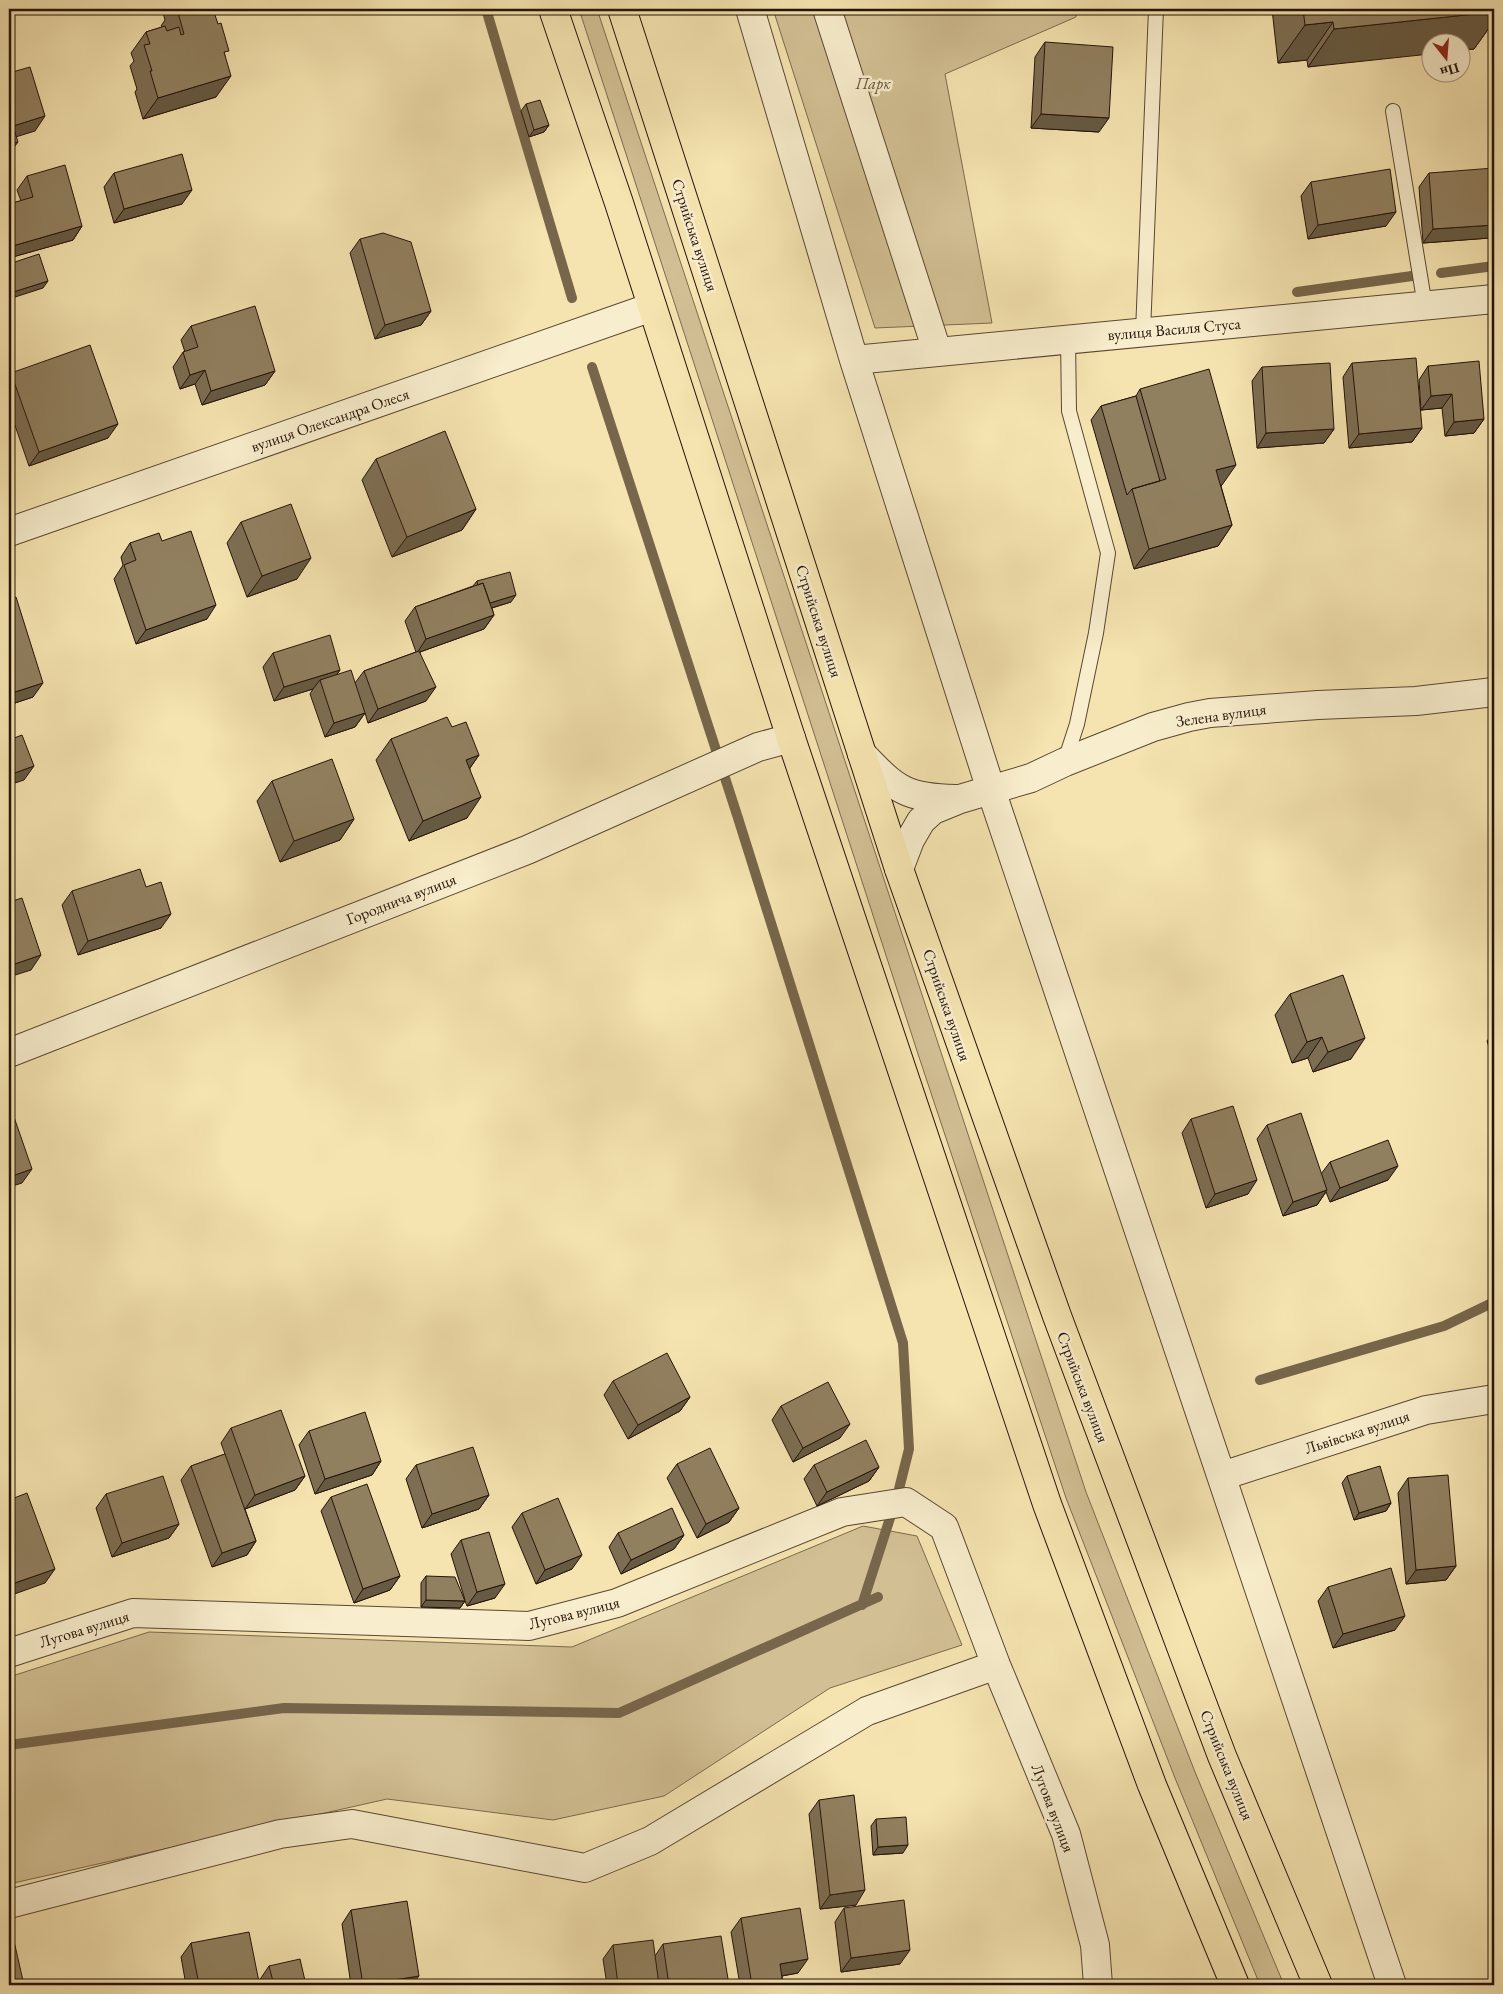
<svg xmlns="http://www.w3.org/2000/svg" width="1503" height="1994" viewBox="0 0 1503 1994" font-family="'EB Garamond',serif">
<style>
.green{fill:#d2c094;stroke:#7c6a4e}
.lines{fill:none;stroke-linecap:round;stroke-linejoin:round}
.stream{stroke:#77664b;stroke-width:10}
.lane-casing{stroke:#594733;stroke-width:16}
.street-casing{stroke:#594733;stroke-width:30}
.highway-casing{stroke:#251309;stroke-width:30}
.lane{stroke:#f8edcc;stroke-width:14}
.street{stroke:#f8edcc;stroke-width:28}
.highway{stroke:#f5e4b0;stroke-width:28}
.wall{fill:#7d6e53;stroke:#251309}
.shaded-wall{fill:#665a43;stroke:#251309}
.building{fill:#918060;stroke:#251309}
.labels{text-anchor:middle;dominant-baseline:central;stroke-width:5;stroke-linejoin:round;paint-order:stroke}
.park-label{font-size:16px;font-style:italic;fill:#62503a;stroke:#f8edcc}
.street-label{font-size:16px;fill:#251309;stroke:#f8edcc}
</style>
<rect width="100%" height="100%" fill="#f5e4b0"/>
<filter id="stains"><feTurbulence type="fractalNoise" baseFrequency=".004" numOctaves="4"/><feColorMatrix values="0 0 0 0 .2 0 0 0 0 .09 0 0 0 0 .02 0 0 0 .5 -.17"/></filter>
<radialGradient id="worn" r=".72"><stop offset=".6" stop-color="#630" stop-opacity="0"/><stop offset="1" stop-color="#630" stop-opacity=".3"/></radialGradient>
<path class="green" d="M579,9h18l489,1483 109,280 89,213h-24l-85,-207 -109,-280 -148,-444z
M773,9h303v8l-131,57 47,249 -117,5z
M863,1526l54,10 45,109 -132,43 -166,108 -111,24 -166,-21 -378,85v-207l140,-45 423,15z"/>
<g class="lines">
<path class="stream" d="M486,9l86,289
M1441,273l53,-7
M1297,292l115,-16
M592,367l146,451 165,525 6,106 -10,40
M1260,1380l184,-54 50,-24
M862,1605l29,-90
M9,1745l275,-37 335,5 259,-116"/>
<g class="lane-casing">
<path id="lane" d="M1393,111l32,195
M1143,332l13,-323
M1065,761l12,-37 19,-91 12,-80 -39,-142 -1,-73"/>
</g>
<g class="street-casing">
<path id="street" d="M750,9l104,351 137,430 401,1195
M827,9l110,342
M854,360l640,-61
M9,532l643,-225
M862,754c34,36 44,44 94,45
M899,869l11,-29 11,-19 12,-11 27,-11 71,-21 34,-16 88,-35 36,-10 21,-4 108,-8 98,-4 78,-9
M9,1053l518,-203 231,-103 33,-9
M1222,1476l204,-66 68,-11
M9,1653l124,-40 396,13 88,-23 225,-91 64,-10 38,25 52,138 70,169 29,111 3,40
M9,1904l271,-70 72,-10 233,44 65,-27 217,-130 129,-46"/>
</g>
<g class="highway-casing">
<path id="highway" d="M553,9l66,194 172,535 256,766 105,281 83,200
M622,9l277,860 158,447 165,440 96,229"/>
</g>
<use href="#lane" class="lane"/>
<use href="#street" class="street"/>
<use href="#highway" class="highway"/>
</g>
<path class="wall" d="M162,9h51l12,47 -9,41 -73,22 -8,-27 2,-3 -7,-23 4,-5 -3,-8 15,-21 16,-5 -1,-1 4,-6z
M1272,9h222v12l-20,28 -14,1v-8l-152,25 -1,-7 -29,3z
M1045,42l54,90 -68,-4 4,-71z
M526,104l23,21 -5,7 -15,5 -8,-26z
M114,173l68,31 -68,19 -10,-36z
M1429,173l61,65 -67,5 -4,-56z
M27,176l55,50 -9,14 -64,18v-54l12,-3 -4,-11z
M1311,182l75,44 -78,13 -7,-43z
M360,239l71,72 -10,14 -46,14 -25,-86z
M191,326l84,45 -10,14 -63,20 -7,-21 -15,5 -7,-22 10,-15h2l-4,-12z
M1352,363l70,65 -10,14 -63,6 -6,-71z
M1428,366l56,53 -10,14 -29,3 -3,-28 -21,2 -2,-30z
M1262,367l72,62 -10,14 -67,5 -5,-67z
M11,373l97,65 -79,28 -20,-58v-31z
M1140,389l82,96 -1,1 11,39 -14,21 -84,23 -43,-149 10,-14 35,-10z
M376,459l100,50 -14,21 -70,27 -30,-77z
M241,522l56,57 -50,18 -20,-54z
M162,541l45,78 -71,25 -22,-65 9,-14 -2,-8 9,-14z
M477,581l34,21 -19,6 2,7 -10,14 -64,23 6,49 -58,22 -3,-10 -10,14 -30,10 -15,-43 3,-5 -39,12 -11,-34 10,-14 67,17 -3,4 18,9 9,-12 52,-19 -11,-31 10,-14 58,-21z
M9,599l24,98 -24,8z
M452,727l27,28 -9,13 -3,50 -58,23 -33,-81 15,-21z
M272,781l82,38 -14,21 -60,22 -23,-61z
M146,887l15,41 -83,27 -16,-50 10,-14z
M1494,925v11l-2,-7z
M1290,994l61,65 -38,13 -5,-14 -16,5 -17,-48z
M1494,1032v30l-7,-21z
M1191,1119l57,75 -42,14 -24,-75z
M1267,1125l54,49 9,-12 58,18 -58,22 -4,-10 -9,13 -34,11 -26,-77z
M613,1381l77,16 -10,14 -52,28 -24,-44z
M781,1406l59,32 -47,24 -21,-42z
M231,1428l74,48 -10,14 -50,19 11,32 -9,14 -35,12 -31,-87 10,-14 34,-12 -4,-11z
M309,1431l72,30 -9,14 -57,19 -16,-49z
M677,1464l62,44 -10,14 -32,16 -30,-60z
M416,1465l73,30 -10,14 -57,19 -16,-49z
M814,1465l65,2 -10,14 -52,25 -13,-27z
M1347,1476l44,27 -5,8 -32,9 -12,-37z
M1408,1478l48,88 -10,14 -40,4 -8,-91z
M106,1494l73,30 -10,14 -57,19 -16,-49z
M331,1497l69,79 -10,14 -36,13 -33,-92z
M522,1513l50,56 -36,15 -24,-57z
M618,1533l66,2 -10,14 -53,25 -12,-27z
M461,1540l34,58 -28,8 -2,-5 -5,7 -39,-1v-24l5,-7 39,24 -14,-46z
M1328,1587l67,43 -62,18 -15,-47z
M819,1800l37,105 -36,4 -11,-95z
M876,1819l27,34 -30,2 -2,-29z
M844,1908l56,56 -59,8 -6,-50z
M351,1910l61,75h-61l-9,-61z
M741,1918l57,55 -16,3 1,9h-43l-9,-53z
M191,1943l68,39 -2,3h-71l-5,-28z
M663,1944l66,41h-122l-4,-26 10,-14 42,11z
M269,1966l37,19h-45l-2,-4z"/>
<path class="shaded-wall" d="M1494,12v9l-20,28 -14,1v-8h-30v12l-122,13 26,-38z
M1333,22l-26,38 -29,3 27,-38z
M231,76l-15,21 -73,22 15,-21z
M1041,114l68,4 -10,14 -68,-4z
M45,116l-10,15 -26,8 4,-13z
M549,125l-5,7 -15,5 5,-7z
M18,142l-9,12v-10z
M192,190l-10,14 -68,19 10,-14z
M1396,212l-10,14 -78,13 10,-14z
M1494,225v8l-4,5 -67,5 10,-14z
M82,226l-9,14 -64,18v-11z
M48,281l-5,7 -34,11v-4l1,-2z
M431,311l-10,14 -46,14 10,-14z
M205,370l-10,14 -15,5 10,-14z
M275,371l-10,14 -63,20 9,-14z
M1452,394l-10,14 -21,2 10,-14z
M1484,419l-10,14 -29,3 9,-14z
M118,424l-10,14 -79,28 10,-14z
M1422,428l-10,14 -63,6 10,-14z
M1334,429l-10,14 -67,5 9,-15z
M1236,465l-14,20 -20,6 14,-21z
M476,509l-14,21 -70,27 15,-20z
M1232,525l-14,21 -84,23 15,-20z
M311,558l-14,21 -50,18 15,-21z
M516,595l-5,7 -33,10 5,-7z
M216,605l-9,14 -71,25 10,-14z
M494,615l-10,14 -67,24 9,-14z
M340,670l-10,14 -10,-4 -7,9 -39,12 10,-14z
M43,683l-10,14 -24,8v-5l6,-8z
M436,687l-10,14 -58,22 10,-14z
M365,713l-10,14 -30,10 9,-14z
M479,755l-14,20 1,-15z
M34,766l-10,14 -15,5v-10z
M481,797l-14,21 -58,23 14,-20z
M354,819l-14,21 -60,22 14,-21z
M171,914l-10,14 -83,27 10,-14z
M41,955l-10,15 -22,7v-11z
M1322,1037l-14,21 -16,5 15,-21z
M1365,1038l-14,21 -38,13 15,-20z
M1398,1166l-10,14 -58,22 10,-14z
M32,1169l-10,14 -13,4v-10z
M1257,1180l-9,14 -42,14 9,-14z
M1327,1190l-10,15 -34,11 10,-14z
M690,1397l-10,14 -52,28 10,-14z
M850,1424l-10,14 -47,24 10,-14z
M381,1461l-9,14 -57,19 10,-15z
M879,1467l-10,14 -52,25 10,-14z
M305,1476l-10,14 -50,19 10,-14z
M489,1495l-10,14 -57,19 10,-14z
M1391,1503l-5,8 -32,9 5,-7z
M739,1508l-10,14 -32,16 9,-14z
M179,1524l-10,14 -57,19 10,-14z
M684,1535l-10,14 -53,25 10,-14z
M256,1541l-9,14 -35,12 10,-14z
M582,1555l-10,14 -36,15 9,-14z
M1456,1566l-10,14 -40,4 10,-14z
M55,1569l-10,14 -36,13v-11z
M400,1576l-10,14 -36,13 9,-14z
M505,1584l-10,14 -28,8 10,-14z
M426,1600l39,1 -5,7 -39,-1z
M1405,1616l-10,14 -62,18 10,-14z
M908,1845l-5,8 -30,2 5,-8z
M865,1890l-9,15 -36,4 10,-14z
M910,1950l-10,14 -59,8 10,-14z
M808,1959l-10,14 -28,5 10,-14z
M419,1976l-7,9h-48z
M259,1982l-2,3h-17z"/>
<path class="building" d="M177,9h36l5,15 3,-1 8,28 -5,1 7,24 -73,22 -8,-27h2l-8,-26 6,-1 -4,-12 19,-6 2,5 12,-4 2,8 3,-1z
M1303,9h191v3l-160,17 -1,-7 -28,3z
M1045,42l68,5 -4,71 -68,-4z
M30,67l15,49 -32,10 5,16 -9,2v-71z
M540,100l9,25 -15,5 -8,-26z
M182,154l10,36 -68,19 -10,-36z
M65,165l17,61 -73,21v-43l24,-7 -6,-21z
M1494,168v57l-61,4 -4,-56z
M1390,169l6,43 -78,13 -7,-43z
M383,233l28,9 20,69 -46,14 -25,-86z
M39,254l9,27 -38,12 -1,-5v-24z
M255,306l20,65 -64,20 -6,-21 -15,5 -7,-23 15,-5 -7,-21z
M90,345l28,79 -79,28 -28,-79z
M1416,358l6,70 -63,6 -7,-71z
M1479,361l5,58 -30,3 -2,-28 -21,2 -3,-30z
M1330,363l4,66 -68,4 -4,-66z
M1209,369l27,96 -20,5 16,55 -83,24 -17,-60 34,-10 -26,-90z
M1136,396l24,85 -28,8 -5,6 -26,-89z
M445,431l31,78 -69,28 -31,-78z
M291,504l20,54 -49,18 -21,-54z
M191,531l25,74 -70,25 -22,-65 12,-5 -6,-17 29,-10 3,8z
M510,572l6,23 -26,8 -7,-20 -5,2 -1,-4z
M483,583l11,32 -68,24 -11,-32z
M16,597l27,86 -28,9 -4,-11 -2,1v-83z
M330,635l10,35 -56,17 -11,-34z
M419,651l17,36 -58,22 -14,-38z
M351,670l14,43 -31,10 -14,-43z
M447,717l5,10 14,-5 13,33 -13,5 15,37 -58,24 -32,-82z
M22,735l12,31 -25,9v-35z
M332,759l22,60 -60,22 -22,-60z
M140,869l6,18 15,-5 10,32 -83,27 -16,-50z
M22,898l19,57 -32,11v-64z
M1343,975l22,63 -37,14 -6,-15 -15,5 -17,-48z
M1233,1106l24,74 -42,14 -24,-75z
M1301,1113l26,77 -34,12 -26,-77z
M14,1117l18,52 -23,8v-58z
M1388,1140l10,26 -58,22 -10,-26z
M667,1353l23,44 -52,28 -25,-44z
M828,1382l22,42 -47,24 -22,-42z
M281,1410l24,66 -50,19 -24,-67z
M365,1412l16,49 -56,18 -16,-48z
M866,1440l13,27 -52,25 -13,-27z
M473,1447l16,48 -57,19 -16,-49z
M710,1448l29,60 -33,16 -29,-60z
M225,1454l31,87 -34,12 -31,-87z
M1380,1466l11,37 -32,10 -12,-37z
M1448,1475l8,91 -40,4 -8,-92z
M163,1476l16,48 -57,19 -16,-49z
M367,1484l33,92 -37,13 -32,-92z
M27,1493l28,76 -46,16v-85z
M558,1498l24,57 -37,15 -23,-57z
M672,1508l12,27 -53,25 -13,-27z
M489,1532l16,52 -28,8 -16,-52z
M1391,1568l14,48 -62,18 -15,-47z
M426,1576l29,1 10,24 -39,-1z
M854,1795l11,95 -35,5 -11,-95z
M906,1817l2,28 -30,2 -2,-28z
M904,1900l6,50 -59,8 -7,-50z
M407,1901l12,75 -56,9 -12,-75z
M800,1908l8,51 -28,5 3,21h-31l-11,-67z
M9,1928h2l13,57h-15z
M249,1932l10,50 -19,3h-41l-8,-42z
M721,1936l8,49h-60l-6,-41z
M653,1940l6,45h-41l-5,-40z
M300,1959l6,26h-32l-5,-19z"/>
<g class="labels">
<g class="park-label">
<text x="873" y="83">Парк</text>
</g>
<g class="street-label">
<text transform="translate(695 235) rotate(72)">Стрийська вулиця</text>
<text transform="translate(1174 329) rotate(-5)">вулиця Василя Стуса</text>
<text transform="translate(330 420) rotate(-19)">вулиця Олександра Олеся</text>
<text transform="translate(819 621) rotate(72)">Стрийська вулиця</text>
<text transform="translate(1221 715) rotate(-8)">Зелена вулиця</text>
<text transform="translate(401 899) rotate(-21)">Городнича вулиця</text>
<text transform="translate(947 1005) rotate(71)">Стрийська вулиця</text>
<text transform="translate(1083 1387) rotate(69)">Стрийська вулиця</text>
<text transform="translate(1357 1432) rotate(-18)">Львівська вулиця</text>
<text transform="translate(574 1613) rotate(-14)">Лугова вулиця</text>
<text transform="translate(84 1629) rotate(-17)">Лугова вулиця</text>
<text transform="translate(1227 1765) rotate(68)">Стрийська вулиця</text>
<text transform="translate(1053 1808) rotate(69)">Лугова вулиця</text>
</g>
</g>
<rect width="1503" height="1994" fill="none" stroke="#f5e4b0" stroke-width="30"/>
<rect x="10" y="10" width="1483" height="1974" fill="none" stroke="#251309" stroke-width="2.5"/>
<rect x="15" y="15" width="1473" height="1964" fill="none" stroke="#251309"/>
<g transform="translate(1446 58) rotate(163)"><circle r="24" fill="#f8edcc" stroke="#a4967e"/>
<path d="M0-4L9 19L0 12L-9 19Z" fill="#8f2418"/>
<text y="-8" font-size="14" font-weight="bold" text-anchor="middle" fill="#251309">Пн</text>
</g>
<rect width="100%" height="100%" filter="url(#stains)"/>
<rect width="100%" height="100%" fill="url(#worn)"/>
</svg>
